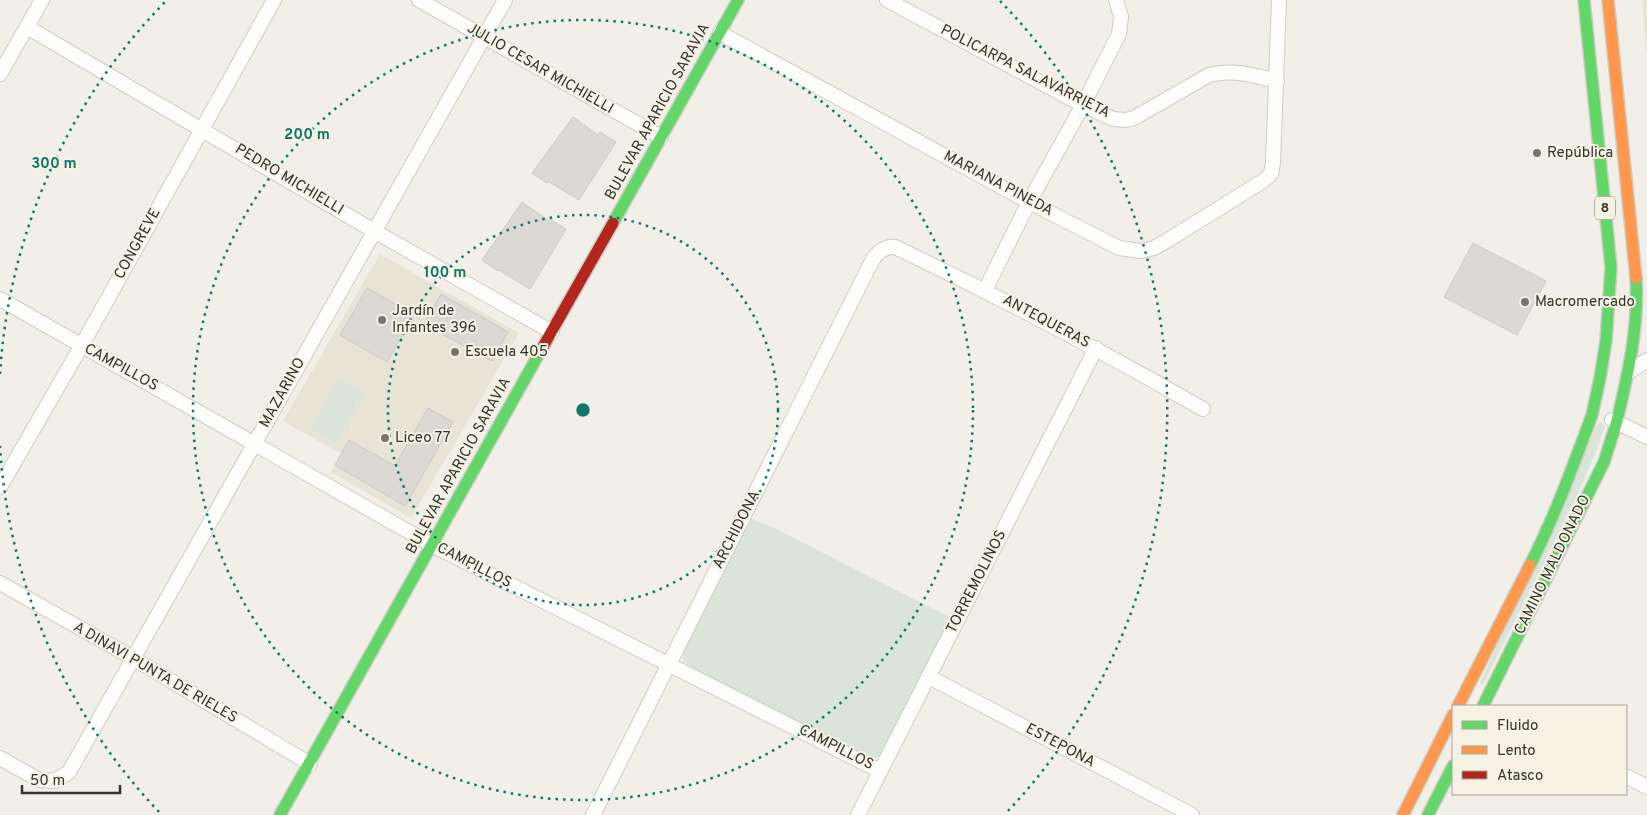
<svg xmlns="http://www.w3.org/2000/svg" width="1647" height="815" viewBox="0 0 1647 815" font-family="Overpass,sans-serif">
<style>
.built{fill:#e8e4d5}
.green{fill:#dae4d9}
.building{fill:#dcd8d4;stroke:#ccc8c4}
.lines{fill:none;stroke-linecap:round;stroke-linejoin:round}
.street-casing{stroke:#ceccc6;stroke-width:16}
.fast-casing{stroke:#ceccc6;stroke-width:14}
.slow-casing{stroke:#ceccc6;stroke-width:14}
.jam-casing{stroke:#ceccc6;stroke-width:14}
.street{stroke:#fdfdfc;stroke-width:14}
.fast{stroke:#63d668;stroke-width:11}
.slow{stroke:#ff974d;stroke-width:11}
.jam{stroke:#b3261e;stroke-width:11}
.ring{fill:none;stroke:#0f766e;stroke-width:2.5;stroke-dasharray:2.5 5}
.poi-dot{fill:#76756f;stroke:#f5f2e4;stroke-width:2}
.labels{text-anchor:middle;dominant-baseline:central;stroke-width:4;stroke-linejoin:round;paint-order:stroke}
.shield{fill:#f5f2e4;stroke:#6e6c65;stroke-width:1}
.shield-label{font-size:14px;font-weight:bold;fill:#34332e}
.street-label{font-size:15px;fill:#34332e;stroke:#f5f2e4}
.poi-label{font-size:15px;fill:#34332e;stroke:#f5f2e4;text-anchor:start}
.centre{fill:#0f766e;stroke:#f5f2e4;stroke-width:2.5}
.ring-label{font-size:15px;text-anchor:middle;font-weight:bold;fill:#0f766e;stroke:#f5f2e4;stroke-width:4;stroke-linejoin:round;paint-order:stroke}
</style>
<rect width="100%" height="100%" fill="#f1efe8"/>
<path class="built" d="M1642,0h5v58z
M380,254l139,79 -108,185 -80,-46 10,-18 -58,-33z"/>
<path class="green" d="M339,378l26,15 -28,50 -26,-15z
M1602,422l3,4 -10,28 -17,40 -94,189 -3,1 -1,-1 118,-260z
M749,517l27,12 175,89 -70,137c-5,4 -9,4 -15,3l-173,-88 -10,-9v-14z"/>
<path class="building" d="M573,117l25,18 2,-3 16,10 -37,58 -31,-19 -1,2 -15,-10z
M522,202l27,19 1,-2 16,10 -36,60 -31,-19 -1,1 -16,-11z
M1473,243l73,38 -29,54 -73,-38z
M367,288l47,27 -27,47 -47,-27z
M441,294l67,38 -16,29 -68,-37z
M428,408l25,14 -48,84 -70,-41 14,-25 46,26z"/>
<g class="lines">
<g class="street-casing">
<path id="street" d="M419,0l242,137
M887,0l196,105 30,14 13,1 8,-2 75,-43c24,-6 44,0 68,6
M27,27l347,204 178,101
M720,33l309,169 90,46 22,3 13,-3 14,-8 95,-59 8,-7 2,-11 6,-163
M0,74l42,-74
M985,290l44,-88 54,-97 36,-71 2,-17 -5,-17
M0,299l432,246 448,226
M1629,372l18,-12
M1612,420l35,17
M0,487l82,-142 192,-345
M0,583l133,75 177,106
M929,677l263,138
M0,758l39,22 16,1 14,-9 436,-772
M1626,776l21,11
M593,815l280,-556c6,-8 13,-13 22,-12 105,50 207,104 308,162
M858,815l238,-467"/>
</g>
<g class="fast-casing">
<path id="fast" d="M1584,0l27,267 -5,74 -6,37 -8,37
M613,223l125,-223
M1617,421c11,-47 22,-94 19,-143
M1530,565c25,-49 43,-99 62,-150
M1483,706l121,-244 13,-41
M280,815l260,-463
M1428,815l25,-49"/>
</g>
<g class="slow-casing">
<path id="slow" d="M1608,0l28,278
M1458,706l72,-141
M1403,815l50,-100"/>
</g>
<g class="jam-casing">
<path id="jam" d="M540,352l73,-129"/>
</g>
<use href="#street" class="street"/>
<use href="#fast" class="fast"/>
<use href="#slow" class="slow"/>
<use href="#jam" class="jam"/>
</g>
<g class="ring">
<circle cx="583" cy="410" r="195"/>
<circle cx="583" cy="410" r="390"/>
<path d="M159 812A584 584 0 0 1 0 446M0 374A584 584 0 0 1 166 1M1000 1A584 584 0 0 1 1007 812"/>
</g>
<g class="poi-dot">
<circle cx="1537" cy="153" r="5"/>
<circle cx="1525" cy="302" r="5"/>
<circle cx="382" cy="320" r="5"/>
<circle cx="455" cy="352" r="5"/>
<circle cx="385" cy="438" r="5"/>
</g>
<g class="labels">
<rect class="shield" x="1595" y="196.5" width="20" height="23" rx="4"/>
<g class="shield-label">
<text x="1605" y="208">8</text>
</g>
<g class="street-label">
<text transform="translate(540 69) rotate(30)">JULIO CESAR MICHIELLI</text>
<text transform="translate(1025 72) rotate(27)">POLICARPA SALAVARRIETA</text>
<text transform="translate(658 112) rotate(-61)">BULEVAR APARICIO SARAVIA</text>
<text transform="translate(289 180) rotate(31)">PEDRO MICHIELLI</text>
<text transform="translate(998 184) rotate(28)">MARIANA PINEDA</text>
<text transform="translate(138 244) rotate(-61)">CONGREVE</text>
<text transform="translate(1046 322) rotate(28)">ANTEQUERAS</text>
<text transform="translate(121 368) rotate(29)">CAMPILLOS</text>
<text transform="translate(283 393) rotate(-61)">MAZARINO</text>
<text transform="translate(459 466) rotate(-61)">BULEVAR APARICIO SARAVIA</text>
<text transform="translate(737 530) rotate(-63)">ARCHIDONA</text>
<text transform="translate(1553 565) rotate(-64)">CAMINO MALDONADO</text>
<text transform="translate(474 566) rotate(27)">CAMPILLOS</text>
<text transform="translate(977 582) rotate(-63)">TORREMOLINOS</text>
<text transform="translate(155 673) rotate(30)">A DINAVI PUNTA DE RIELES</text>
<text transform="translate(1060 746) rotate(28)">ESTEPONA</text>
<text transform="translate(836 748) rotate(27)">CAMPILLOS</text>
</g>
<g class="poi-label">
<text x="1547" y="153">República</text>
<text x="1535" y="302">Macromercado</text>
<text x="392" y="311">Jardín de<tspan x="392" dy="17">Infantes 396</tspan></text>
<text x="465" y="352">Escuela 405</text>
<text x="395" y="438">Liceo 77</text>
</g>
</g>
<circle cx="583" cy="410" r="8" class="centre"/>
<g class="ring-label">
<text x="307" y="139">200 m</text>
<text x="54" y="168">300 m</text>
<text x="445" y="277">100 m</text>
</g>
<rect x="1452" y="705" width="175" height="90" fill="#f5f2e4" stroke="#a8a69b"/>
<rect x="1462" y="721" width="25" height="8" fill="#63d668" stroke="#a8a69b"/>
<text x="1497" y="730" font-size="15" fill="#34332e">Fluido</text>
<rect x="1462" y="746" width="25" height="8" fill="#ff974d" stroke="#a8a69b"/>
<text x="1497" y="755" font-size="15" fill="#34332e">Lento</text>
<rect x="1462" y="771" width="25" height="8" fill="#b3261e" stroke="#a8a69b"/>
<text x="1497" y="780" font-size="15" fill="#34332e">Atasco</text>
<path d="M22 785v8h98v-8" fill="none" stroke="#34332e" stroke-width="2.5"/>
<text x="30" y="785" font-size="15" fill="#34332e" stroke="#f5f2e4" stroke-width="4" paint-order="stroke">50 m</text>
</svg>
